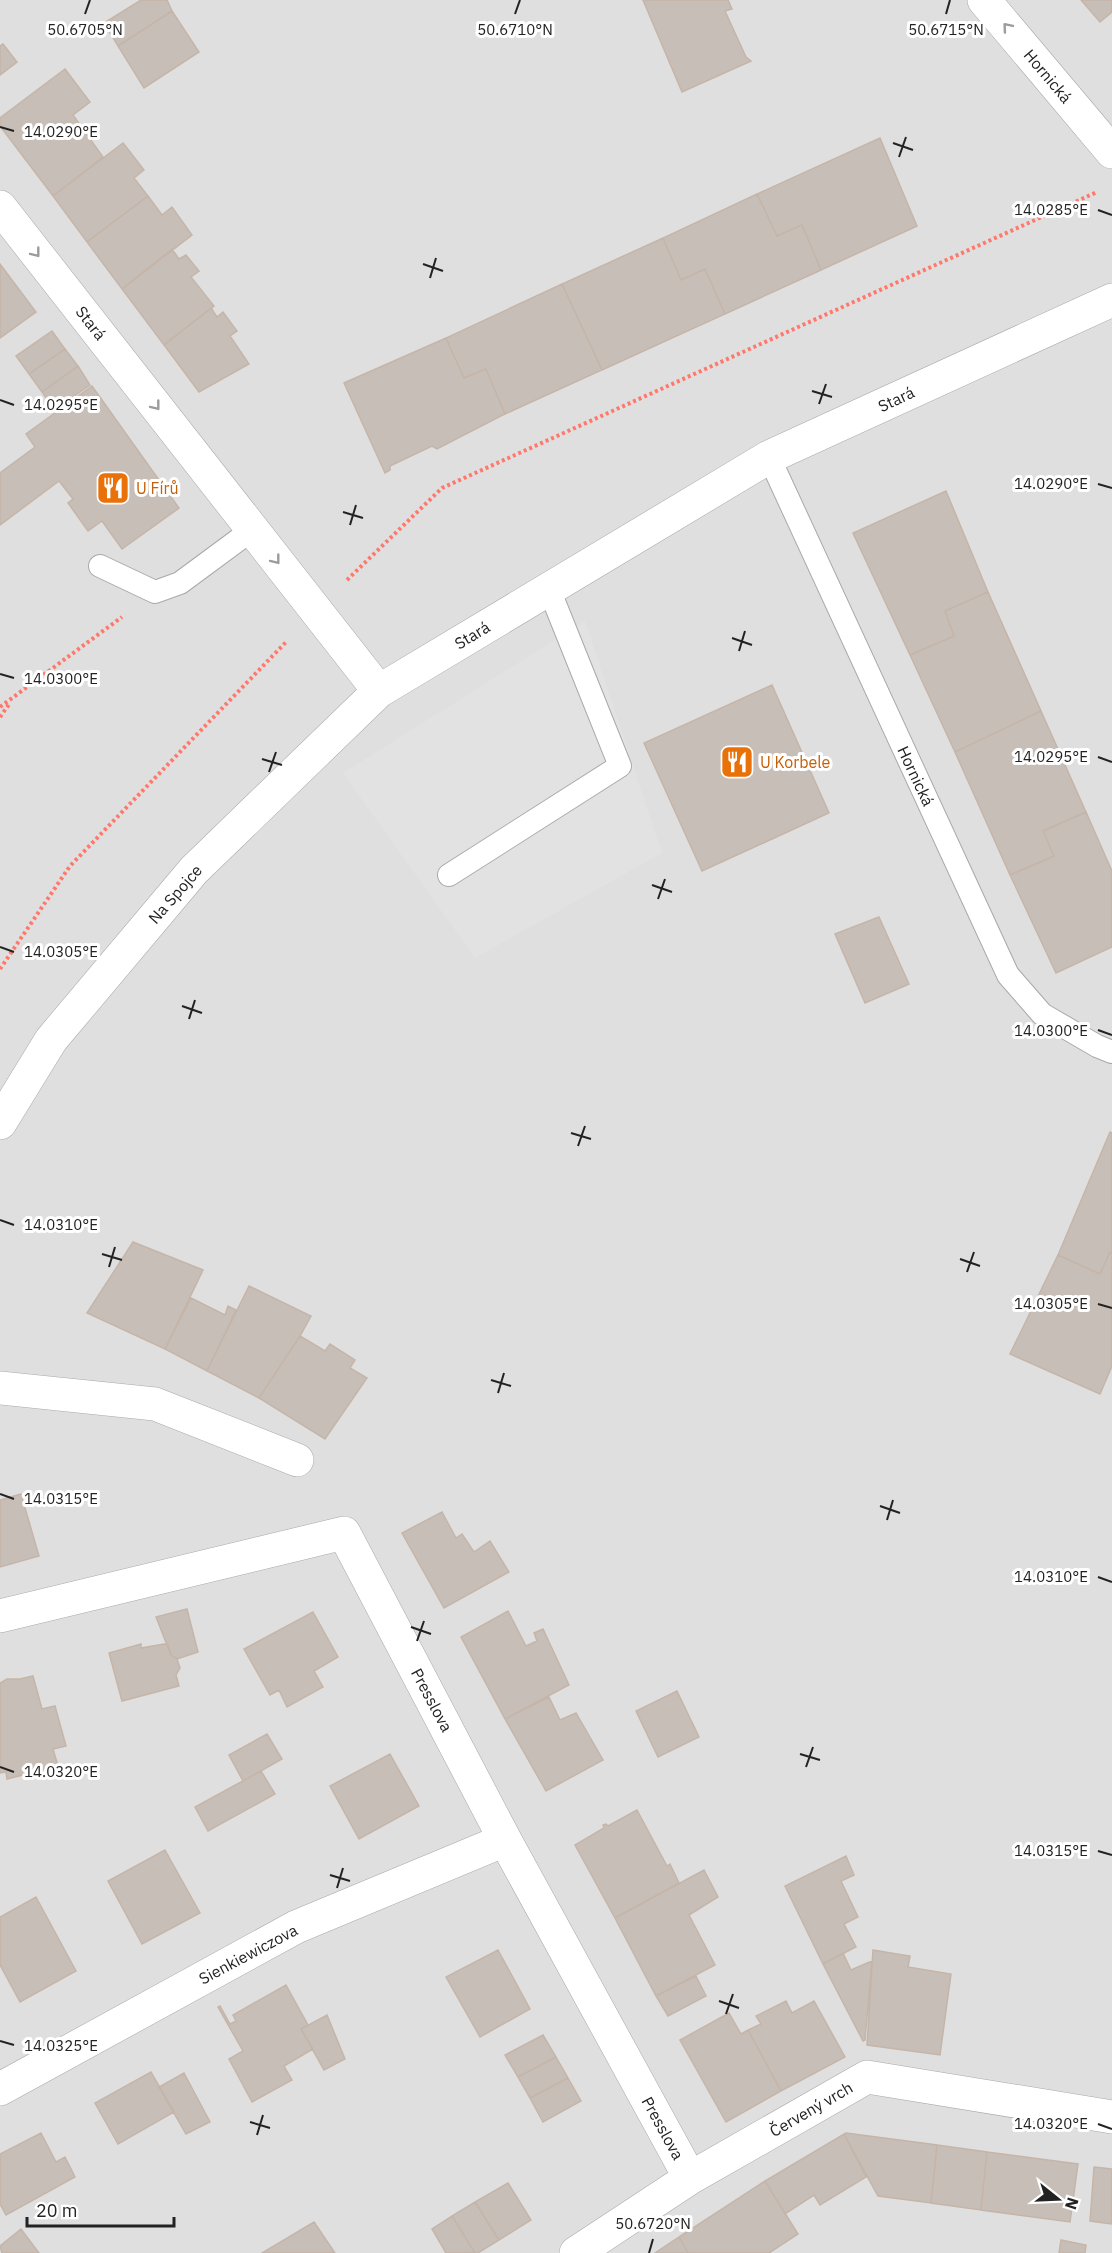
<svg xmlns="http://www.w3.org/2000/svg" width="1112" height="2253" viewBox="0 0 1112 2253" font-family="'IBM Plex Sans',sans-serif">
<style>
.residential{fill:#e0dfdf}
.parking{fill:#e2e2e2}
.building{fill:#c7beb7;stroke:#c5b5a9;stroke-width:1.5}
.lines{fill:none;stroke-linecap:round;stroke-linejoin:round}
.lane-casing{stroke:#a9a9a9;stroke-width:24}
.street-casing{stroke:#a9a9a9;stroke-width:34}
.path{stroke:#ff786c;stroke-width:4;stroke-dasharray:3 3;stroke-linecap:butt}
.lane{stroke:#fff;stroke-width:22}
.street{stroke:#fff;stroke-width:33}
.oneway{stroke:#9c9c9c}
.ticks{fill:none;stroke:#222;stroke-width:2}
.labels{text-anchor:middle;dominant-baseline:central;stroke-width:6;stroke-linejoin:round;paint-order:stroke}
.street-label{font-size:16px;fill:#222;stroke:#fff}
.food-label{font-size:16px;fill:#c56008;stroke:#fff;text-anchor:start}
.ticks-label{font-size:15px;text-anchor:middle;fill:#222;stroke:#fff;stroke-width:6;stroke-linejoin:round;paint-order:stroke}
</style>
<rect width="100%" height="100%" fill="#f2efe8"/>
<path class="residential" d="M0,0h1112v2253h-1112z"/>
<path class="parking" d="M585,621l77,232 -187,105 -132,-185z"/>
<path class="building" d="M141,0h26l5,11 -54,35 -14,-23z
M643,0h85l4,9 -7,2 21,46 5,4 -69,31z
M1081,0h31v12l-12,10z
M172,11l27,41 -55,36 -26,-42z
M3,44l14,18 -17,13v-29z
M65,69l25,33 -17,13 30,42 -50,39 -53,-70v-8z
M880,138l37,88 -96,44 -19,-45 -25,11 -20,-42z
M123,143l21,27 -10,8 14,18 -61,46 -34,-46z
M757,194l20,42 25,-11 19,45 -96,44 -20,-45 -24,11 -18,-42z
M148,196l14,19 10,-8 20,28 -70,54 -35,-47z
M663,238l18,42 24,-11 20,45 -123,56 -40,-86z
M172,249l7,10 7,-4 13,16 -8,6 23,29 -50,39 -42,-56z
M0,264l36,48 -36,26z
M562,284l40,86 -97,44 -19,-45 -22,9 -18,-40z
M211,308l6,9 6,-5 14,19 -7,5 19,28 -50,28 -35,-47z
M52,331l13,18 -36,25 -13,-18z
M446,338l18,40 22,-9 19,45 -68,35 -5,-3 -42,20v4l-5,3 -41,-90z
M65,349l13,17 -36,26 -13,-18z
M78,366l12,19 -36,25 -12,-18z
M92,386l87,122 -57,41 -20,-28 -14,10 -20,-28 5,-4 -14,-18 -59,44v-52l35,-26 -9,-13z
M946,491l42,101 -43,19 9,25 -44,19 -57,-122z
M988,592l53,119 -86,41 -45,-97 44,-19 -9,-25z
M772,685l57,128 -127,58 -58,-128z
M1041,711l45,101 -43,19 11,25 -44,19 -55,-123z
M1086,812l26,59v76l-56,26 -46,-98 44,-19 -11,-25z
M879,917l30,67 -44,19 -30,-69z
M1110,1132l2,1v120l-2,-1 -10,22 -42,-19z
M133,1242l70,28 -38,79 -78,-36z
M1110,1252l2,1v113l-12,28 -90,-40 48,-99 42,19z
M249,1286l62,30 -11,20 -41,62 -52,-27z
M191,1298l34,17 3,-9 8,4 -29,61 -42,-22z
M300,1336l25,15 5,-7 25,16 -5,8 17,10 -42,61 -66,-41z
M21,1494l18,62 -39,11v-67z
M442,1512l14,26 6,-4 12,18 16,-11 19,31 -65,36 -42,-75z
M187,1609l11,43 -21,7 -6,-4 -15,-38z
M508,1611l18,35 11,-5 -3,-8 9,-4 26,56 -64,34 -44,-82z
M313,1612l25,45 -24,14 9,16 -36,20 -8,-17 -9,5 -26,-46z
M141,1644v4l23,-4 4,1 3,10 6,4 3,9 -4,7 3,11 -57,15 -13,-48z
M33,1676l9,33 13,-3 11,40 -13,3 5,17 -51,13 -1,-7 -6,1v-90l7,-4h13z
M677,1691l22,46 -41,20 -22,-46z
M549,1697l11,23 16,-7 27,47 -57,31 -41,-72z
M267,1734l15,25 -39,22 -14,-26z
M390,1754l29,52 -60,33 -29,-53z
M261,1771l14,23 -67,37 -13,-24z
M637,1810l30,56 3,-2 9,19 -64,35 -40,-73 29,-17 -1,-3 3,-1 2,2z
M165,1850l35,63 -58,31 -34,-63z
M846,1856l8,19 -13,6 17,36 -14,7 12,23 -33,17 -38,-78z
M704,1870l14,27 -29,18 26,50 -59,31 -41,-78z
M36,1897l40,74 -56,31 -20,-37v-48z
M498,1950l32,59 -50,28 -34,-60z
M873,1950l37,6 -2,11 43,7 -11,81 -73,-10z
M843,1953l8,17 21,-9 -7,79 -2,1 -40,-77z
M696,1976l10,20 -38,20 -12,-20z
M286,1985l22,40 -7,4 12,20 -29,17 8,14 -40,22 -23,-43 14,-8 -25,-44 2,-1 10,18 6,-3 -3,-6z
M786,2001l6,12 22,-12 31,56 -64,34 -33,-61 13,-6 -5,-8z
M729,2013l12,21 7,-4 33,61 -55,31 -46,-82z
M327,2015l18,44 -21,11 -23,-41z
M543,2035l13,22 -38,20 -13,-22z
M556,2057l12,21 -38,20 -12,-21z
M151,2072l23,40 -56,32 -23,-41z
M184,2073l26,49 -24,12 -27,-47z
M568,2078l13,23 -38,21 -13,-24z
M41,2133l15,29 9,-5 10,20 -69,38 -6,-11v-50z
M846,2133l91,12 -6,58 -53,-7 -34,-62z
M844,2134l22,43 -46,28 -6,-10 -29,19 -20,-33z
M937,2145l50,7 -6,58 -50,-7z
M987,2152l91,12 -8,58 -89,-12z
M1094,2167l18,2v55l-22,-3z
M765,2181l33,53 -29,19h-81l-9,-16z
M508,2183l23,37 -32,20 -24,-38z
M475,2202l24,38 -21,13h-3l-23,-37z
M452,2216l23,37h-29l-14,-24z
M314,2222l21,31h-73z
M21,2229l18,24h-37l-2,-7z
M679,2237l9,16h-33z
M1061,2240l25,5 -1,8h-26z"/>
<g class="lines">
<g class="lane-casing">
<path id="lane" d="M769,457l239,518 34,39 55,32 15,6
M100,566l55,26 25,-9 73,-54
M449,875l171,-109 -71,-177"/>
</g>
<g class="street-casing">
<path id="street" d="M984,0l128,152
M0,207l379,484
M0,1123l51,-83 143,-170 185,-179 390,-234 343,-157
M0,1388l155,16 142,56
M0,1616l344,-83 161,307 185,338
M0,2089l296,-162 209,-87
M576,2253l114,-75 177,-101 245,40"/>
</g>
<path class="path" d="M347,580l95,-92 655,-296
M0,707l122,-90
M0,717l10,-14
M0,969l70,-103 217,-225"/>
<use href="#lane" class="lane"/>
<use href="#street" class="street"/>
</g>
<defs><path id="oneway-chevron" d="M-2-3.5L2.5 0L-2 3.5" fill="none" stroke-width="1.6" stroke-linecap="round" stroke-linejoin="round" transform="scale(1.5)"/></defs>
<g class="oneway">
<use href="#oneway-chevron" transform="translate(1007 27) rotate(-130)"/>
<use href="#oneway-chevron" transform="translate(36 253) rotate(52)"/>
<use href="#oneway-chevron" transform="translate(156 406) rotate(52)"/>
<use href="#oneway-chevron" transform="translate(276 560) rotate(52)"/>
</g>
<path class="ticks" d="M85,14l5,-14M515,14l5,-14M946,14l4,-14M0,127l14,4M893,143l20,7M899,157l7,-20M1098,210l14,5M423,264l20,7M430,278l6,-20M812,391l20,6M0,400l14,5M819,404l7,-20M1098,484l14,4M343,512l20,6M350,525l6,-20M732,638l20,7M739,651l6,-20M0,674l14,4M1098,757l14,5M262,759l20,6M269,772l7,-20M652,885l20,7M658,899l7,-20M0,947l14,5M182,1006l20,7M189,1019l6,-19M1098,1030l14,5M571,1133l20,6M578,1146l7,-20M0,1220l14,5M102,1254l20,6M960,1259l20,7M109,1267l6,-20M967,1272l7,-20M1098,1304l14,4M491,1380l20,6M498,1393l6,-20M0,1494l14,5M880,1506l20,7M887,1520l6,-20M1098,1577l14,5M411,1627l20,7M417,1641l7,-20M800,1754l20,6M0,1767l14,5M806,1767l7,-20M1098,1851l14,4M330,1875l20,6M337,1888l6,-20M719,2001l20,7M726,2014l7,-20M0,2041l14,4M250,2122l20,6M1098,2124l14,5M257,2135l6,-20M649,2253l4,-14"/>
<defs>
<g id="restaurant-square" transform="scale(1.725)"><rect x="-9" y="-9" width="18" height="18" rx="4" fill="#e8710a" stroke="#fff"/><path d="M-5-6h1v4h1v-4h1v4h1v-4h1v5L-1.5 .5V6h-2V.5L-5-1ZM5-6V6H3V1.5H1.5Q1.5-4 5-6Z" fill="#fff"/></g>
</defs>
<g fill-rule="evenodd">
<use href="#restaurant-square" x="113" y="488"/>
<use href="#restaurant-square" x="737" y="762"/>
</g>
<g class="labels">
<g class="street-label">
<text transform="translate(1048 76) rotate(50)">Hornická</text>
<text transform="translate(91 323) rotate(52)">Stará</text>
<text transform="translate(896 399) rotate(-25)">Stará</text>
<text transform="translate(472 635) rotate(-31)">Stará</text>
<text transform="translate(916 776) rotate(65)">Hornická</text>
<text transform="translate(175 894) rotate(-49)">Na Spojce</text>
<text transform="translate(432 1700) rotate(62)">Presslova</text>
<text transform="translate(248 1954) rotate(-28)">Sienkiewiczova</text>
<text transform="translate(811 2109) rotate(-30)">Červený vrch</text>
<text transform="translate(663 2128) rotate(61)">Presslova</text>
</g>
<g class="food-label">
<text x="136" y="488">U Fírů</text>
<text x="760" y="762">U Korbele</text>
</g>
</g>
<g class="ticks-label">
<text x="85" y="35">50.6705°N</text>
<text x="515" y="35">50.6710°N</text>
<text x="946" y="35">50.6715°N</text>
<text x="61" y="137">14.0290°E</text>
<text x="1051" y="215">14.0285°E</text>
<text x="61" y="410">14.0295°E</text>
<text x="1051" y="489">14.0290°E</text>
<text x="61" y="684">14.0300°E</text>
<text x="1051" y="762">14.0295°E</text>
<text x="61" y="957">14.0305°E</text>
<text x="1051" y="1036">14.0300°E</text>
<text x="61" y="1230">14.0310°E</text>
<text x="1051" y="1309">14.0305°E</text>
<text x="61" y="1504">14.0315°E</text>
<text x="1051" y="1582">14.0310°E</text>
<text x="61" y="1777">14.0320°E</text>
<text x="1051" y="1856">14.0315°E</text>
<text x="61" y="2051">14.0325°E</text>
<text x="1051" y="2129">14.0320°E</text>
<text x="653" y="2229">50.6720°N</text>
</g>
<g transform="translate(1058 2199) rotate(108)" stroke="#ffffff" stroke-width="4.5" paint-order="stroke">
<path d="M0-4.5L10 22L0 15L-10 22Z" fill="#222222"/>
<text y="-9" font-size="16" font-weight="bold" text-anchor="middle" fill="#222222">N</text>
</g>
<path d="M27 2217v9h147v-9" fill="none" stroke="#222222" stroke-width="3"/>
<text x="36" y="2217" font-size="18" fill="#222222" stroke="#ffffff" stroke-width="4.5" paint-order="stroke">20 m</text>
</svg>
